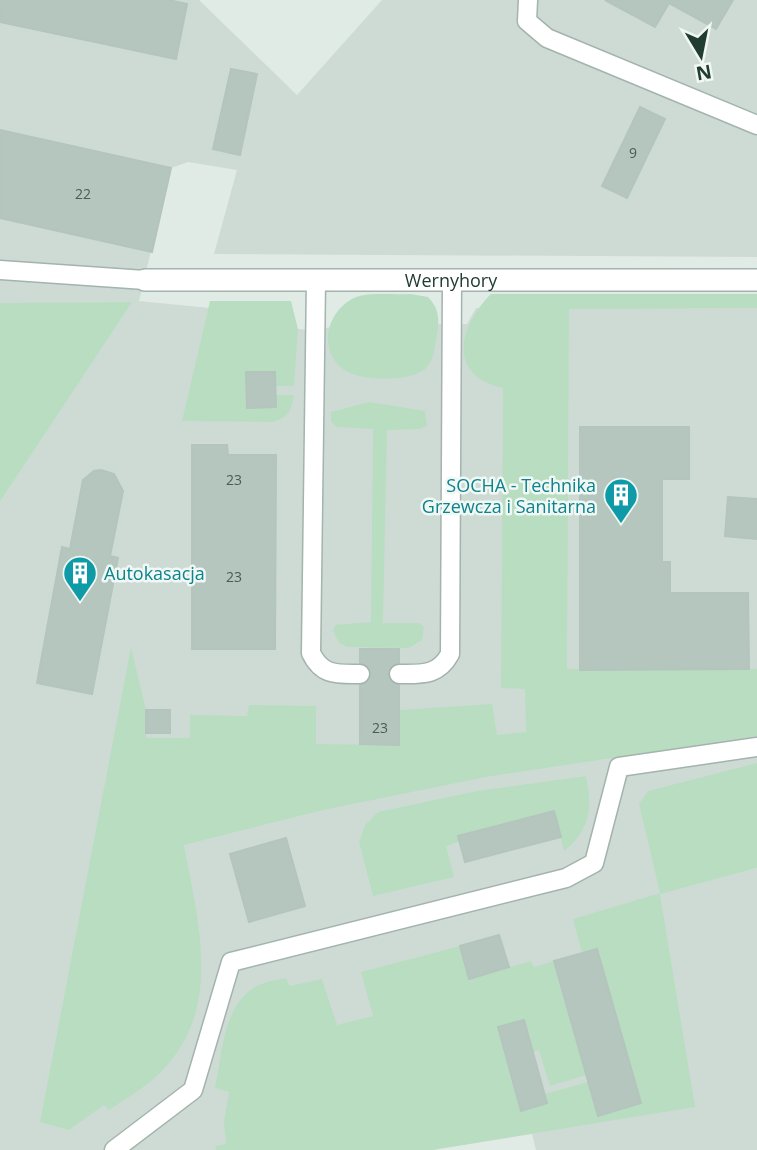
<svg xmlns="http://www.w3.org/2000/svg" width="757" height="1150" viewBox="0 0 757 1150" font-family="'Open Sans',sans-serif">
<style>
.built{fill:#cedbd5}
.green{fill:#b9ddc1}
.building{fill:#b5c6bf;stroke:#b3c5bc;stroke-width:2}
.lines{fill:none;stroke-linecap:round;stroke-linejoin:round}
.service-casing{stroke:#a3b3ad;stroke-width:21}
.minor-casing{stroke:#a3b3ad;stroke-width:24}
.service{stroke:#fff;stroke-width:18}
.minor{stroke:#fff;stroke-width:21}
.labels{text-anchor:middle;dominant-baseline:central;stroke-width:5;stroke-linejoin:round;paint-order:stroke}
.number-label{font-size:14px;fill:#465e56}
.street-label{font-size:18px;fill:#213c33;stroke:#f1f8f4}
.culture-label{font-size:18px;fill:#0d838f;stroke:#f1f8f4;text-anchor:end}
</style>
<rect width="100%" height="100%" fill="#e0ebe6"/>
<path class="built" d="M0,0h199l98,95 85,-95h375v257l-543,-3 23,-84 -49,-8 -17,6 -32,133 71,7h60l27,21 18,1 116,-22 7,16h29l9,-16h281v477l-97,108 97,-25v282h-221l-4,-16 -100,16h-432v-648l131,-200 -131,2z"/>
<path class="green" d="M410,294l18,3c15,15 10,30 7,49 -1,9 -4,18 -11,24 -17,12 -62,11 -78,1 -30,-19 -20,-61 10,-74 14,-5 38,-2 54,-3z
M491,294h266v14l-188,1 -2,360h190v67l-271,41 -163,33 -139,35c14,77 40,163 -23,227 -15,15 -34,26 -52,38l-5,-5 -35,25 -29,-8 91,-475 15,63v28h44v-23l57,1 2,-11 67,1v38l83,1v-35l93,-6 5,31 29,-3 -1,-43 -24,-1 2,-300c-56,-12 -45,-61 -12,-94z
M210,301h81l7,28 -4,57h-19l-1,-14 -28,1 1,35 28,-1v-12h19c-3,16 -5,22 -21,27l-91,-1z
M132,302l-132,200v-199z
M369,402l56,9 2,15 -7,3 -33,1 -4,193h36l5,4 -2,13 -13,8 -62,-1 -8,-4 -6,-12 2,-6 36,-3 2,-193 -37,-2 -5,-6v-9z
M757,763v105l-97,26 35,213 -263,43h-216l-1,-4 11,-2 -2,-23 5,-29 -14,-4c7,-33 8,-87 44,-103 8,-4 18,-5 27,-7l4,8 32,-7 15,46 36,-9 -12,-44 99,-26 10,33 61,-18 3,6 20,-6 32,114 -36,11 -11,-36 -6,2 -12,59 26,-8 -2,-9 43,-12 10,34 43,-12 -59,-151 -9,-34 87,-26 -21,-89 9,-13z
M586,776c7,31 4,55 -22,75l-10,-40 -108,35 8,31 -81,19 -14,-54 6,-17 13,-13 99,-21z"/>
<path class="building" d="M0,0h169l18,4 -11,55 -176,-37z
M605,0h128l-17,29 -47,-26 -14,24z
M231,69l26,5 -17,81 -27,-6z
M640,107l25,12 -38,79 -25,-12z
M0,130l171,38 -19,84 -152,-34z
M246,372h29l1,35 -29,1z
M580,427h109v52h-27v83h8v31h78l1,76 -169,1z
M192,445h35l1,10h48l-1,194h-83z
M101,470l13,4 9,17 -13,65 8,2 -26,136 -55,-11 25,-136 8,2 13,-69 11,-9z
M728,497l29,2v40l-32,-3z
M360,649h39v14l-6,2 -5,8 2,7 9,5v60l-39,-1v-59l6,-2 5,-8 -2,-7 -9,-5z
M146,710h24v23h-24z
M554,811l7,26 -96,25 -7,-26z
M286,838l19,68 -56,16 -19,-68z
M499,935l10,32 -40,12 -9,-33z
M597,949l44,154 -43,13 -44,-155z
M524,1020l23,83 -26,8 -23,-84z"/>
<g class="lines">
<g class="service-casing">
<path id="service" d="M528,0l-1,21 20,17 210,87
M0,270l145,10
M316,280l-5,373c11,23 26,21 49,21
M399,674c23,0 39,2 51,-20l2,-374
M114,1150l79,-60 38,-128 335,-84 28,-15 25,-96 138,-20"/>
</g>
<g class="minor-casing">
<g id="minor">
<path id="s1" d="M145,280h612"/>
</g>
</g>
<use href="#service" class="service"/>
<use href="#minor" class="minor"/>
</g>
<defs>
<g id="building-pin" transform="scale(1.75)"><path d="M0 17L-7.5 6A9.5 9.5 0 1 1 7.5 6Z" fill="#0f9aa8" stroke="#f1f8f4"/><path d="M-4-6H4V6H1V3H-1V6H-4ZM-2.5-4.3h1.7v1.8h-1.7ZM.8-4.3h1.7v1.8H.8ZM-2.5-1h1.7V.8h-1.7ZM.8-1h1.7V.8H.8Z" fill="#fff"/></g>
</defs>
<g fill-rule="evenodd">
<use href="#building-pin" x="621" y="495"/>
<use href="#building-pin" x="80" y="573"/>
</g>
<g class="labels">
<g class="number-label">
<text x="633" y="152">9</text>
<text x="83" y="193">22</text>
<text x="234" y="479">23</text>
<text x="234" y="576">23</text>
<text x="380" y="727">23</text>
</g>
<g class="street-label">
<text stroke="none"><textPath href="#s1" startOffset="306">Wernyhory</textPath></text>
</g>
<g class="culture-label">
<text x="596" y="485">SOCHA - Technika<tspan x="596" dy="21">Grzewcza i Sanitarna</tspan></text>
<text x="104" y="573" text-anchor="start">Autokasacja</text>
</g>
</g>
<g transform="translate(701 56) rotate(170)" stroke="#f1f8f4" stroke-width="5" paint-order="stroke">
<path d="M0-5L12 26L0 18L-12 26Z" fill="#213c33"/>
<text y="-10" font-size="19" font-weight="bold" text-anchor="middle" fill="#213c33">N</text>
</g>
</svg>
